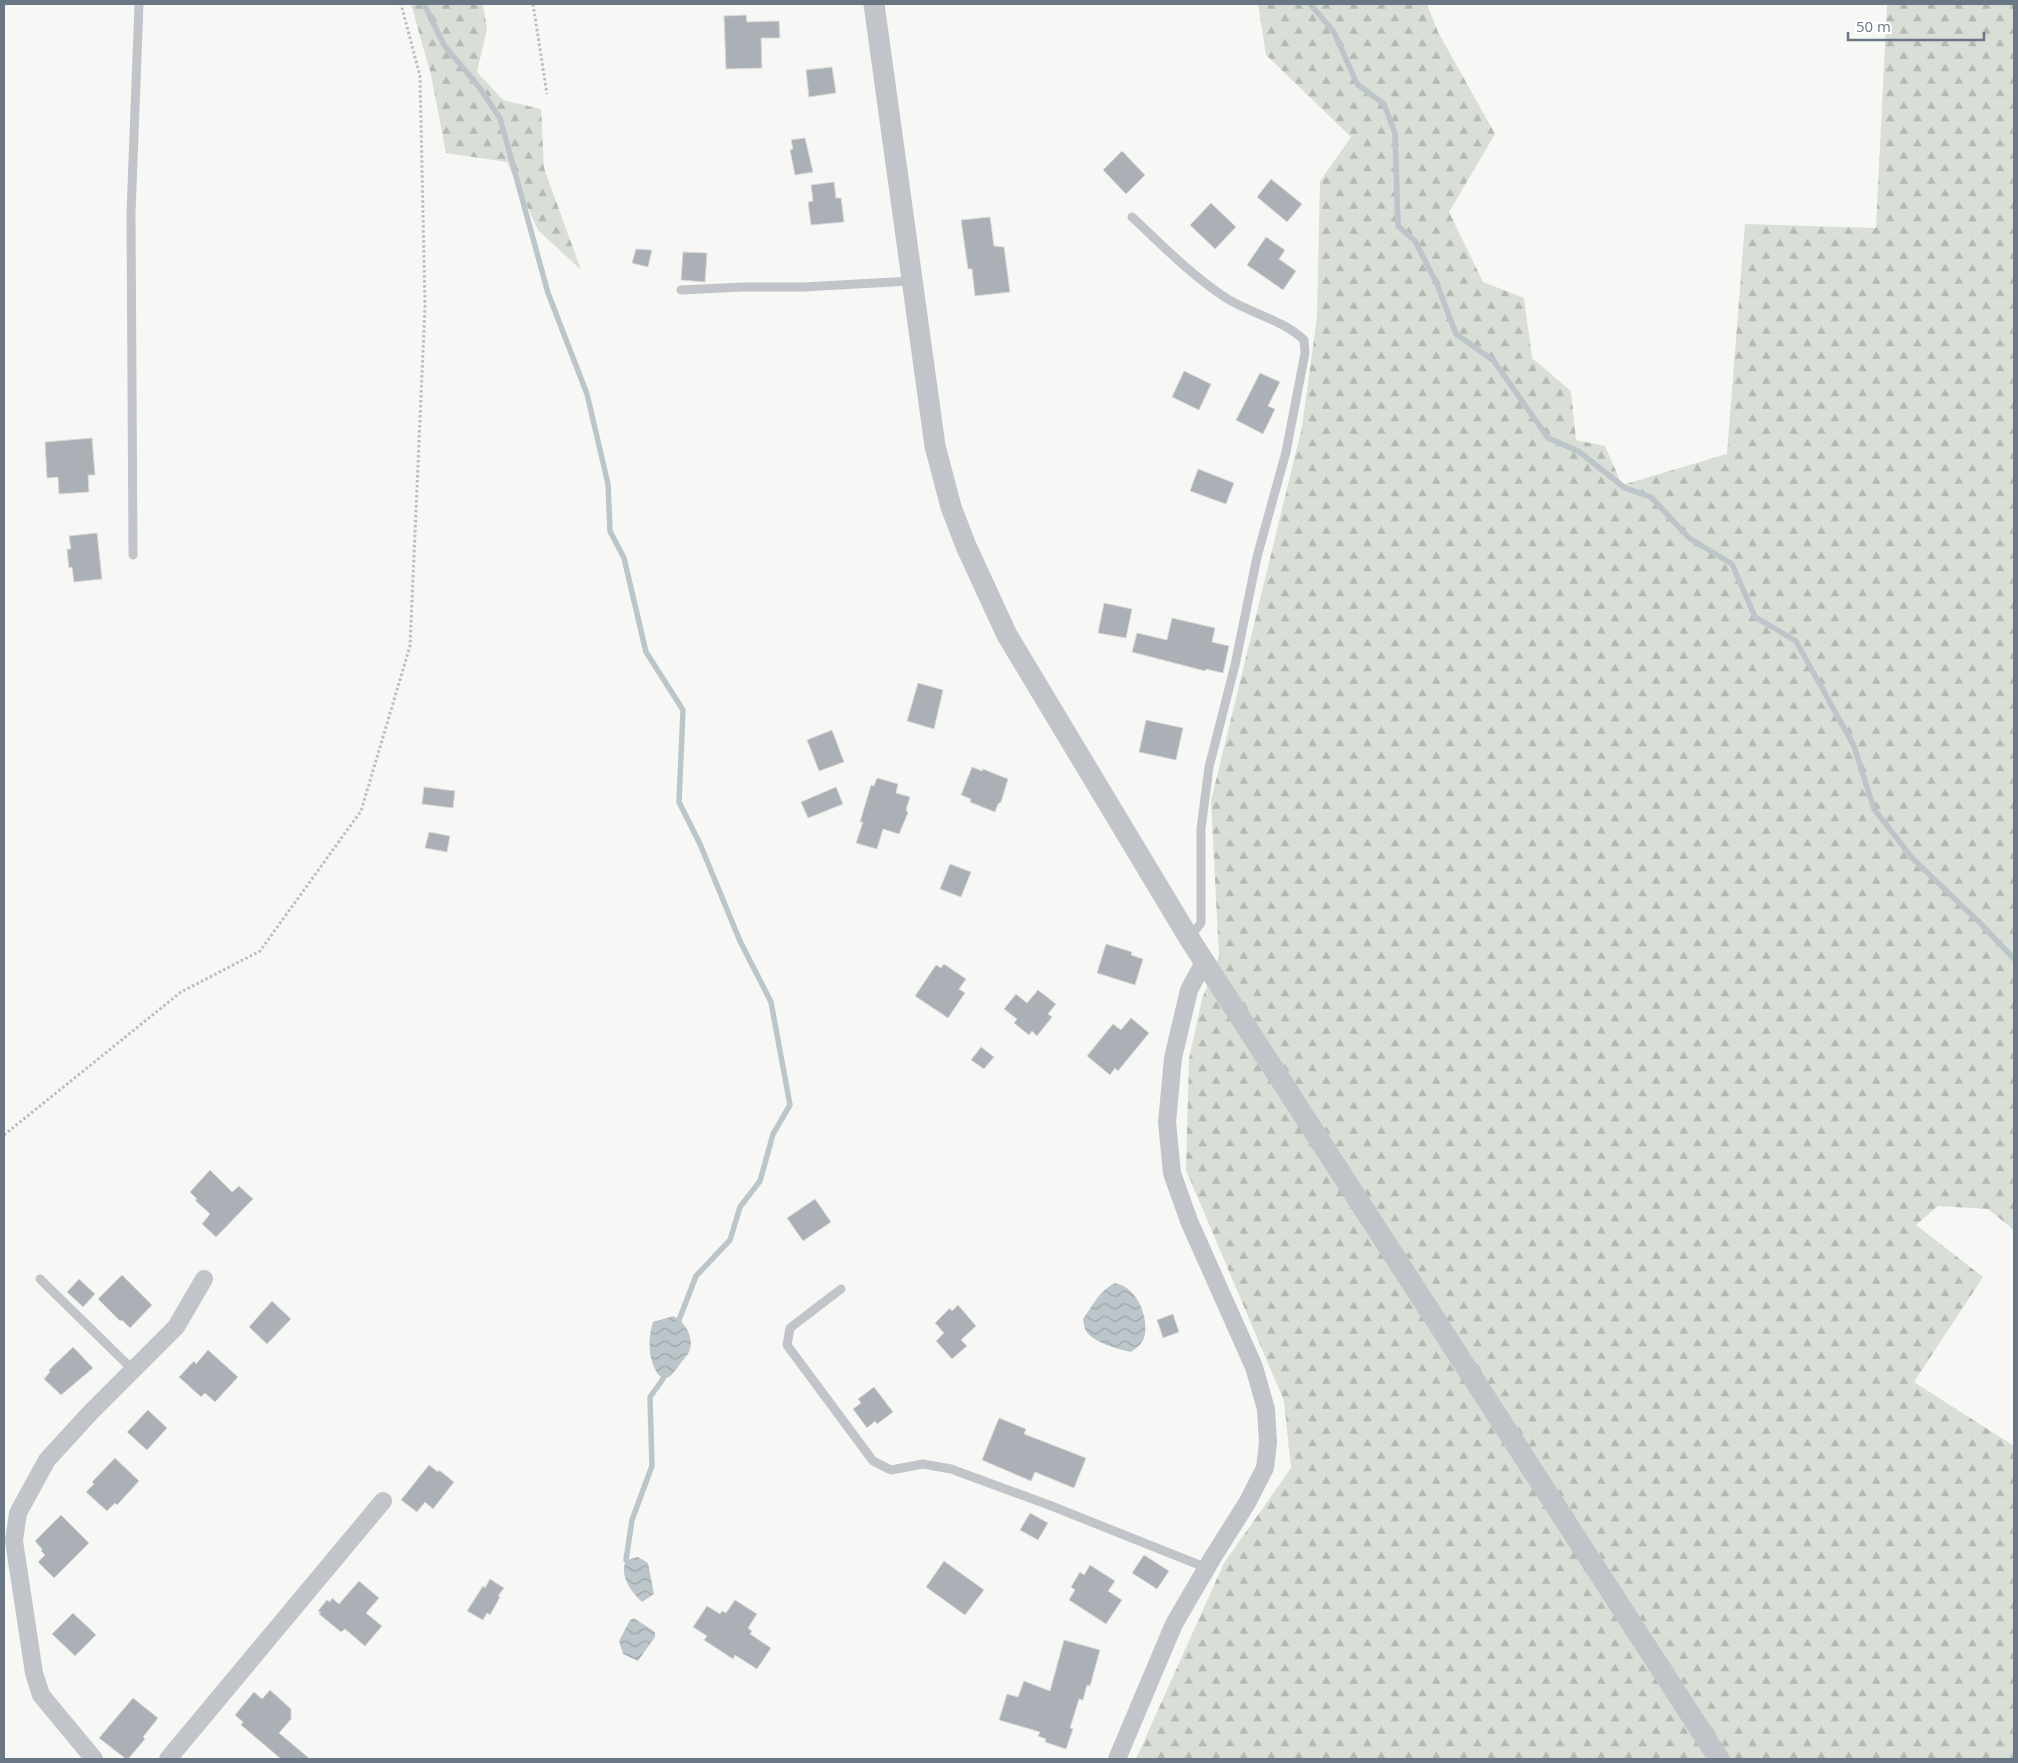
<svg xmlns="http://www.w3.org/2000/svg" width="2018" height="1763" viewBox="0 0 2018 1763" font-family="'Open Sans',sans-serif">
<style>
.forest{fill:url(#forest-firs)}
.water{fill:url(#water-waves)}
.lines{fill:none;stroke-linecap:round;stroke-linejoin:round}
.stream{stroke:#bcc5ca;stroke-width:5.5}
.building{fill:#aab0b6;stroke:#d9d9d7}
.path{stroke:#bbbdc0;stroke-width:3;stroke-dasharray:2.5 2.5;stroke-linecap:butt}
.service{stroke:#c1c4c8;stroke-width:9}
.minor{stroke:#c1c4c8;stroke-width:18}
.tertiary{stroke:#c1c4c8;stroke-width:21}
</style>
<defs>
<pattern id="forest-firs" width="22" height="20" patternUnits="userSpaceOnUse" patternTransform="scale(1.25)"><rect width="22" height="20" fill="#d9ded6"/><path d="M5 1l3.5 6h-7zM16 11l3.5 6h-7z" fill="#b4b9b3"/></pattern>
<pattern id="water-waves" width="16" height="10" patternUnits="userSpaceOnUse" patternTransform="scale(1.25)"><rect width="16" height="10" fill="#bcc5ca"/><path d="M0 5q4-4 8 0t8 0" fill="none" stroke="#9da5aa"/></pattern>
</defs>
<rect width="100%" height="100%" fill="#f7f8f5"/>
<path class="forest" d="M411,4h72l4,25 -10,43 26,28 38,9 3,59 37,102 -43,-40 -31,-68 -61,-9 -15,-78z
M1258,4h169l11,28 57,102 -46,78 34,70 41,16 8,60 39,33 5,49 29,6 17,39 105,-31 18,-230 131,4 11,-224h127v1226l-26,-21 -50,-3 -22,19 67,52 -69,105 100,64v313h-878l88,-196 67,-95 -7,-67 -98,-231 3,-111 13,-60 17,-42 -8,-156 91,-374 15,-110 3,-136 31,-44 -85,-82z"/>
<path class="water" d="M1115,1283c21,4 33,31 30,51 -1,8 -7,13 -14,18 -13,-3 -37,-9 -45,-21 -2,-3 -2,-8 -3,-12 9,-13 17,-29 32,-36z
M673,1316c12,5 22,22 16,36 -2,4 -6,8 -9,12 -5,7 -9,14 -17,15 -15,-12 -16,-39 -10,-57z
M638,1557l10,6 6,31 -12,8c-11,-10 -23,-26 -16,-42z
M634,1618l21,14v5l-17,24 -15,-7 -4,-13 11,-21z"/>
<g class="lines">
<path class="stream" d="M424,4l20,41 35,42 21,31 48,175 39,101 21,90 2,47 14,27 22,94 37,58 -4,92 21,42 40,97 31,61 19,103 -17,29 -13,47 -20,26 -10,33 -34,36 -19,49
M1310,4l24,28 23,52 27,20 11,29 3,93 17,15 22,43 19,50 38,27 54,77 30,13 47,37 26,9 38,41 43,26 23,53 41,24 58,105 20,63 39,50 67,64 34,36
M626,1560l6,-40 20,-54 -2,-69 13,-18 1,-6"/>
</g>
<path class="building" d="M746,15l1,7 32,-1 1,17h-19l1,30 -36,1 -2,-53z
M832,67l4,26 -27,4 -3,-27z
M805,138l8,34 -18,3 -5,-25 3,-1 -2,-9z
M1122,151l23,24 -19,19 -23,-24z
M1271,179l31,25 -15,18 -30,-25z
M834,182l2,16h5l3,24 -33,3 -3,-23 5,-1 -2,-16z
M1211,203l25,24 -21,22 -25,-24z
M990,217l4,29 10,1 6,45 -35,4 -3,-27h-4l-7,-49z
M1266,237l19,13 -6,9 17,12 -13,19 -36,-25z
M636,249l16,1 -4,17 -16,-4z
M683,252l24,1 -2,29 -24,-2z
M1184,371l27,13 -12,26 -27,-13z
M1260,373l20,9 -12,24 7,3 -12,25 -27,-14z
M92,438l3,37h-7l1,17 -30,2 -1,-17 -11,1 -2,-36z
M1198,469l36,14 -8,21 -36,-13z
M97,533l5,46 -28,3 -2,-15 -3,1 -2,-19h4l-2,-13z
M1104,603l28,6 -6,29 -28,-5z
M1172,618l43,10 -3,14 17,4 -6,27 -17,-4 -1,2 -73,-19 5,-19 30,7z
M918,683l25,7 -9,39 -27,-8z
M1146,720l37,8 -7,32 -37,-8z
M832,730l12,32 -25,9 -12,-31z
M972,767l10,4 1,-2 25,10 -7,23 -3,2 -3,8 -25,-10 1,-3 -10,-4z
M877,778l21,6 -2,9 14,4 -4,13 2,3 -9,21 -16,-5 -6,20 -21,-6 7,-21h-3l11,-37 3,1z
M424,787l31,4 -2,17 -31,-4z
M836,787l7,17 -35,14 -7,-16z
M429,832l21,4 -3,16 -22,-4z
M950,864l21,8 -10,25 -21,-8z
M1106,944l26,8 -1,3 12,4 -8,26 -38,-12z
M944,964l22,15 -7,10 6,4 -17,25 -33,-22 21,-31 5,3z
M1038,990l18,14 -8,10 4,3 -15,19 -5,-5 -3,4 -15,-12 3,-4 -13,-10 12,-15 11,9z
M1131,1018l18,15 -31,38 -3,-3 -5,7 -23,-19 26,-32 8,6z
M981,1047l13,10 -10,12 -13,-9z
M210,1170l22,22 7,-6 14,13 -37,38 -14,-13 8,-10 -15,-14 2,-1 -7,-7z
M815,1199l16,23 -28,19 -16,-23z
M122,1275l30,30 -22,23 -8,-8 -2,1 -22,-22z
M79,1279l16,15 -12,13 -16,-15z
M272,1301l19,18 -24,25 -18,-17z
M958,1305l18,21 -15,14 6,6 -15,13 -16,-18 8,-8 -9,-10 15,-15 2,3z
M1173,1314l6,18 -16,6 -6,-18z
M73,1347l20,21 -32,27 -17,-16 6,-7 -1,-2z
M208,1350l30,27 -23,25 -10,-9 -4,4 -22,-20 15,-16 2,3z
M874,1387l19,25 -16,12 -2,-3 -8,7 -14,-19 8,-6 -3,-4z
M148,1410l19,18 -20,22 -20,-18z
M999,1418l27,11 -2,5 62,24 -12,30 -39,-16 -4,9 -49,-21z
M115,1458l24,23 -22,24 -2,-2 -8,8 -21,-19 8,-8 -2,-2z
M429,1465l9,7 1,-2 15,12 -21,27 -8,-7 -8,10 -16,-12z
M1030,1513l18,10 -10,17 -18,-10z
M61,1515l28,28 -35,35 -16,-16 7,-7 -4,-4 1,-2 -7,-8z
M1144,1555l25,16 -12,18 -25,-16z
M944,1561l40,29 -19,25 -39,-28z
M1090,1565l25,16 -7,10 14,9 -16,24 -37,-24 6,-10 -4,-3 9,-15 4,3z
M490,1579l14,9 -6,8 2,1 -10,18 -3,-2 -4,7 -16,-9 16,-25 2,2z
M359,1581l20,17 -13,15 16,13 -17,20 -20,-17 -4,3 -22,-18 2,-1 -3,-2 9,-11 3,2 2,-4 7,6z
M735,1600l22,14 -9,14 4,3 -2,3 21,14 -14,21 -22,-14 -2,4 -29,-19 3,-4 -14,-9 14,-21 13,8 2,-3 4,2z
M73,1613l23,22 -21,21 -23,-22z
M1064,1640l36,10 -10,36 -3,-1 -4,15 -4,-1 -9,29 3,1 -7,20 -21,-7 1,-3 -8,-3 2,-4 -41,-12 8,-26 11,3 6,-16 26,10z
M270,1690l21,19v10l-12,14 31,26h-29l-40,-34 2,-3 -8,-7 19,-23 8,7z
M133,1698l25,20 -15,19 2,2 -17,20h-2l-27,-21z"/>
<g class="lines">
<path class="path" d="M533,4l14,90
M4,1135l177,-143 79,-41 101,-140 49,-165 15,-340 -5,-230 -19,-72"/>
<path class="service" d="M1132,217c30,28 59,58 94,81 24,15 57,22 78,42l1,13 -19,99 -29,105 -22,108 -26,102 -8,62v94l-12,15
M681,290l62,-3h60l108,-6
M133,555l-2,-342 8,-209
M40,1279l93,91
M841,1289l-51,39 -3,17 86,116 18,9 32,-6 28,5 98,36 158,63"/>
<path class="minor" d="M94,1759l-53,-64 -7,-22 -20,-132 4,-28 29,-53 43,-47 86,-86 28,-48
M168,1759l215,-258
M1117,1759l57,-135 39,-67 34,-54 18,-35 3,-25 -2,-34 -12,-42 -65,-146 -17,-48 -5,-51 6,-64 16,-68 15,-28"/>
<path class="tertiary" d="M874,4l61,442 16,61 15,39 41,89 182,303 530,821"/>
</g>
<rect width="2018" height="1763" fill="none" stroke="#697684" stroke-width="10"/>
<path d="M1848 32v8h136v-8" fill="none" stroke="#697684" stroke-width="2.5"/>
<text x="1856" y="32" font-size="15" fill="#697684" stroke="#ffffff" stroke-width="4" paint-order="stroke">50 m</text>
</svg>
